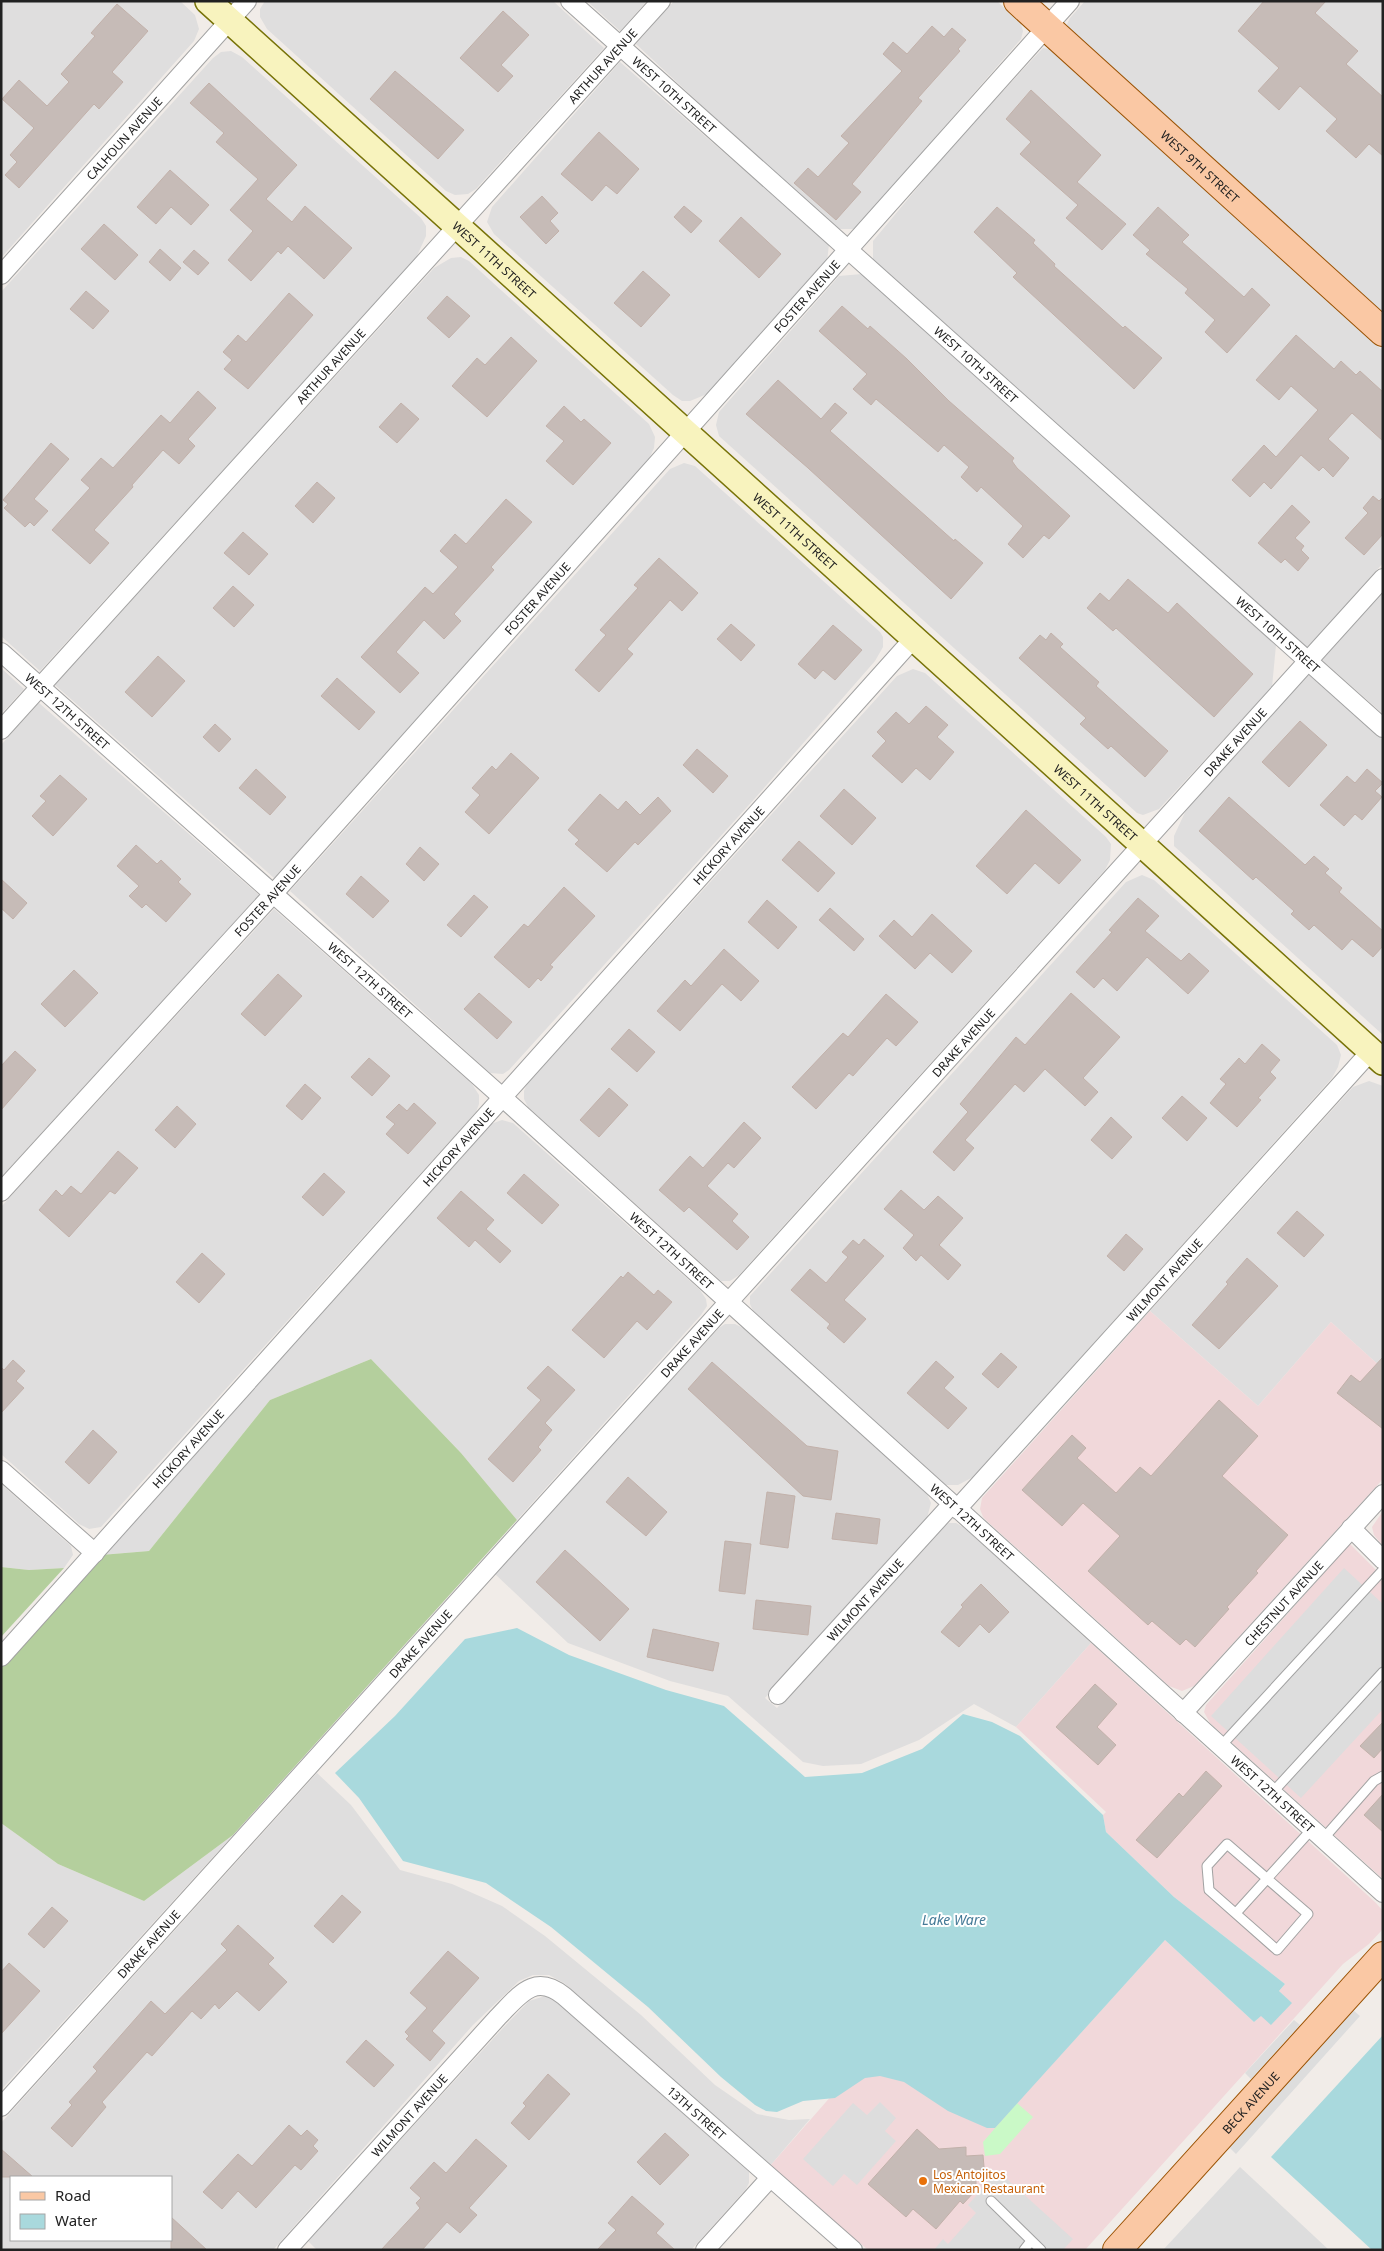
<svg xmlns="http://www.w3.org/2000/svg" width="1384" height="2251" viewBox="0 0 1384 2251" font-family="'Noto Sans',sans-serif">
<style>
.residential{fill:#dfdede;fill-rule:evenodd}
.commercial{fill:#f1d8da}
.forest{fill:#b4cf9d}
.park{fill:#caf9c7}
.parking{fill:#ddd}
.water{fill:#a9d9dd}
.building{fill:#c6bbb7;stroke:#c2b1aa}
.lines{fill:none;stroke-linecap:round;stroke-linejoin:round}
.lane-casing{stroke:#a2a2a2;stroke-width:11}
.street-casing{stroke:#a2a2a2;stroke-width:20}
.secondary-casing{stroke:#787308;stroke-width:28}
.primary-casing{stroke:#9a5203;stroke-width:30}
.lane{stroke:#fff;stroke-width:9}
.street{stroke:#fff;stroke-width:18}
.secondary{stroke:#f8f3be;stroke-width:25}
.primary{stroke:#fac8a4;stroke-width:28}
.food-dot{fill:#e8710a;stroke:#fff;stroke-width:2}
.labels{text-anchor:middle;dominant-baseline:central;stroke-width:4;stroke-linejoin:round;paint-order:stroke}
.street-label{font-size:12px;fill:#212121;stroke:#fff}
.food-label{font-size:12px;fill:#c56008;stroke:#fff;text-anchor:start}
.water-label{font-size:14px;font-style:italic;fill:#457a97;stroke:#fff}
</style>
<rect width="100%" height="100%" fill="#f1ece8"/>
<path class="residential" d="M1,1h179l15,14 4,14 -5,12 -193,217z
M265,1h288l51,47 -128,141 -8,5 -13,1 -9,-4 -179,-162 -7,-12v-8z
M587,1h60l-27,30z
M674,1h323l24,23 2,7 -2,8 -166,190h-21l-198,-185z
M1085,1h298v312l-314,-284 -2,-5 3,-6z
M1043,48l6,1 334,302v212l-76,85 -434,-388v-19l80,-96z
M231,51l11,6 179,161 5,8v10l-10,22 -376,413 -39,-35v-344l212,-234 8,-6z
M620,62l209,182 -2,18 -120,132 -17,7h-8l-9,-6 -179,-161 -7,-12 5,-15z
M461,257l8,4 180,163 6,13 -1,11 -5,11 -375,419 -219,-193 379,-417 17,-10z
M862,274l414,371 -4,42 -113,122 -16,6 -6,-2 -418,-377 -3,-11 3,-13 120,-136z
M684,463l11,3 185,166 3,5v10l-8,14 -118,135 -248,274 -6,4 -13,-1 -200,-182 380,-422z
M1383,592v122l-61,-54z
M1,668l23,21 -23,25z
M913,669l12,4 181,164 5,7 -1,16 -5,10 -366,405 -9,6h-9l-193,-174 -4,-8v-8l3,-7 370,-408z
M1309,672l74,68v295l-209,-189v-10l13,-28z
M39,703l220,192 -258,282v-432z
M1142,875l12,5 183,165 4,10 -3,12 -6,11 -359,399 -15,8h-12l-192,-172 -4,-9v-8l376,-414z
M274,909l198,175 7,11v9l-3,8 -375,415 -12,2 -10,-5 -78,-70v-247z
M1369,1081l14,5v283l-52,-47 -73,84 -108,-95 203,-224z
M502,1120l11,3 187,167 6,9 1,7 -6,9 -184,205 -56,-67 -90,-94 -101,41 -121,151 -48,4 390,-431z
M725,1324h10l8,4 184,166 4,9 -4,15 -162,180 12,10 167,-182 5,-3h7l7,4 128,116 -75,84 -42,-23 -55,36 -58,24 -38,2 -20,-4 -75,-66 -58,-15 -102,-38 -73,-69 224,-246z
M1,1484l70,62 2,9 -9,13 -35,2 -28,-3z
M317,1773l34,32 49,65 52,14 50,22 43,30 96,79 74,70 42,29 32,6 21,-1 -40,47 -206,-183 -15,-8h-16l-14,6 -46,44 -200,225h-272v-127zM11,2177h160v63h-160z
M1,1823l57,41 86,37 89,-66 -232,255z
M545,1996l18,9 186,167v11l-3,6 -55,61h-374l-9,-9 195,-213 26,-27z"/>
<path class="commercial" d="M1150,1311l108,95 73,-84 52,47v110l-189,207 -12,5 -13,-5 -181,-164 -5,-5 -3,-8 2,-11z
M1383,1511v35l-9,-11 -2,-8z
M1350,1544l33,33v302l-173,-156 -6,-11 2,-7z
M1091,1643l285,260 7,8v18l-14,15 -26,20 -258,286h-217l-98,-84 139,-159 108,96 148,-163 89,82 6,-6 31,-13 -12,-12 6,-7 -111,-87 -68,-65 -3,-17 3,-3 -90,-85z"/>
<path class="forest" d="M371,1359l90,94 56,67 -284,315 -89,66 -86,-37 -57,-41v-158l100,-110 48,-4 121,-151z
M1,1567l28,3 35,-2 -63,69z"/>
<path class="park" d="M1017,2103l16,14 -33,37 -15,2 -2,-14z"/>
<path class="parking" d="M1344,1568l39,36v105l-82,89 -90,-82z
M1353,2010l7,6 -124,138 -7,-7z
M1294,2020l6,5 -49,54 -6,-6z
M880,2102l16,16 -11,13 11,10 -39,44 -13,-11 -11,12 -30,-27 50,-56 14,12z
M1240,2167l89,83h-166z
M998,2171l75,68 -10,11h-129l9,-11 5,5 28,-31 -8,-8z"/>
<path class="water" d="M517,1628l52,27 97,35 58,16 81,71 57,-4 60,-24 41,-35 29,8 28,14 83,79 3,17 68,65 111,87 -6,7 13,12 -21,22 -10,-9 -7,6 -89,-82 -170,188h-8l-39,-17 -44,-29 -24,-6 -15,2 -30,20 -32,3 -26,11 -11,-1 -11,-6 -34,-28 -73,-70 -97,-80 -65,-44 -83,-22 -44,-63 -24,-25 60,-57 70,-77z
M1383,2035v215h-11l-101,-93z"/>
<path class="building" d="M1264,1h62l-11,12 43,38 -12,13 37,33v59l-14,-12 -13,14 -30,-27 11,-12 -37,-33 -21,24 -21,-19 21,-23 -41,-37z
M117,4l31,27 -36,41 11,10 -24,27 -5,-5 -75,84 -14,-13 12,-13 -7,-7 24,-27 -32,-29 17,-19 28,26 22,-24 -8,-8 34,-38 -4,-3z
M503,11l26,24 -28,30 12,11 -15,16 -38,-34z
M932,26l12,11 8,-9 14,12 -8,9 2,2 -42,47 4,3 -70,83 9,8 -25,28 -42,-37 14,-15 10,9 31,-34 -8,-7 61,-65 -19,-17 10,-12 14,12z
M395,71l69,59 -26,29 -68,-60z
M209,83l88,82 -31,34 26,23 13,-16 47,42 -28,31 -36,-33 -7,8 -3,-3 -27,30 -23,-21 25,-29 -23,-21 28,-31 -42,-37 8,-9 -34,-30z
M1031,90l70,65 -24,27 49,42 -24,26 -36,-32 12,-13 -58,-51 11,-12 -25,-23z
M599,132l40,37 -22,25 -11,-9 -14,16 -31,-27z
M170,170l39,35 -18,20 -20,-18 -15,17 -19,-17z
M542,196l16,17 -8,8 9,10 -13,13 -26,-27z
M684,206l18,15 -11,12 -17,-16z
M997,207l38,33 -2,3 22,21 -1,2 69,62 2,-2 37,32 -28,31 -121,-112 4,-4 -43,-41z
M1158,207l31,28 -7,7 62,55 8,-9 18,17 -43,48 -22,-21 10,-12 -30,-27 3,-4 -42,-35 4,-4 -17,-15z
M741,217l40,37 -22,24 -40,-37z
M104,224l34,31 -23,25 -34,-31z
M160,249l21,19 -11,13 -21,-19z
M194,250l15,13 -11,12 -15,-13z
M643,271l27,24 -29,32 -27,-24z
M86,291l23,20 -16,18 -23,-20z
M289,293l24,22 -65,74 -24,-20 8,-9 -9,-8 15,-17 8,7z
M447,296l23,20 -21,22 -22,-20z
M842,306l26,23 2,-3 37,33 42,42 65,57 -2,3 5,7 53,48 -21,23 -5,-4 -21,23 -15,-14 15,-18 -42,-39 -4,5 -16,-15 8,-10 -25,-22 -6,7 -62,-53 -5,6 -18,-16 14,-15 -48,-43z
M1296,335l38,34 7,-8 15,14 4,-4 23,21v49l-31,-28 -24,26 21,19 -16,19 -10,-10 -4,4 -18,-16 -30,34 -7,-7 -14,15 -18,-17 32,-35 12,12 42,-47 -27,-24 -12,14 -23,-20z
M511,337l26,24 -50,56 -35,-31 25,-28 8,7z
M778,380l43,39 14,-16 12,10 -17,18 124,110 1,-2 28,24 -32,36 -143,-131 -62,-54z
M198,391l18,17 -28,31 7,7 -16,18 -16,-14 -31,35 1,2 -39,43 15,13 -19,21 -38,-34 38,-42 -9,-8 20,-22 12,10 48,-53 9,8z
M401,403l18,16 -22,24 -18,-16z
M564,406l17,16 3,-3 27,24 -38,42 -27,-24 18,-20 -18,-15z
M51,443l18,16 -35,40 14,12 -14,15 -4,-4 -5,5 -21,-19 4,-4 -5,-4z
M317,482l18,16 -22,25 -18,-17z
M1373,496l6,5 4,-4v37l-19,21 -19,-17 23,-25 -5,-5z
M506,499l26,23 -41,45 3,3 -40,44 7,7 -17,18 -20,-19 -28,32 23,21 -19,20 -39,-36 64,-70 8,7 25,-27 -18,-16 15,-17 11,10z
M1292,505l18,17 -15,16 9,8 -3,4 8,8 -11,13 -13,-12 -4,4 -23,-20z
M243,532l25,22 -19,21 -25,-22z
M659,558l39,35 -16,18 -12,-11 -43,49 6,5 -34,38 -24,-22 31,-35 -6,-5 38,-42 -4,-3z
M1128,579l40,34 9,-10 76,71 -39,43 -98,-89 -3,3 -26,-23 13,-15 9,8z
M233,586l21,19 -20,22 -21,-19z
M731,624l24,21 -14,16 -24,-22z
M833,625l29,25 -27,30 -12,-10 -8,9 -17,-15z
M1051,633l12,11 -3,3 39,35 -3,4 72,65 -23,26 -34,-31 -3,3 -28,-25 6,-6 -67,-60 21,-23 6,5z
M158,656l27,25 -33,36 -27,-25z
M337,678l38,34 -16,18 -38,-34z
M926,706l22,19 -11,12 17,15 -24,28 -14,-12 -14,15 -30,-27 14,-15 -9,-9 19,-20 13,12z
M1300,721l27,24 -38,42 -27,-25z
M215,724l16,15 -12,13 -16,-15z
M697,749l31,27 -15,17 -30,-28z
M511,753l28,25 -50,56 -24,-22 15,-17 -8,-7 20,-22 4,4z
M256,769l30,28 -16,18 -31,-27z
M1367,769l16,14 -8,8 7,6 -20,23 -7,-6 -11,12 -24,-21 27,-29 8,7z
M60,775l27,24 -34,37 -21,-20 14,-15 -6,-5z
M844,789l32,29 -24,27 -32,-29z
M600,794l18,16 8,-9 14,14 18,-18 13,14 -33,34 -3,-3 -28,30 -32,-28 4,-4 -11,-10z
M1229,797l76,68 9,-9 15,13 -4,4 17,15 -3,4 44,39v15l-10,11 -21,-18 -10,11 -28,-25 -5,5 -18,-16 3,-3 -38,-34 -3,3 -54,-49z
M1026,810l55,50 -22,24 -24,-21 -28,31 -31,-28z
M799,841l36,32 -17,19 -36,-32z
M136,845l21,19 4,-4 20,19 -3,3 13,12 -25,28 -20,-18 -4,4 -13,-12 10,-10 -22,-20z
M420,847l19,17 -15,17 -18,-17z
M361,876l28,25 -16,17 -27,-24z
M1,879l26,24 -14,16 -12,-11z
M564,887l31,29 -45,49 3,2 -12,14 -3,-3 -9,10 -35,-31 30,-33 4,3z
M474,895l14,12 -27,30 -14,-12z
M1138,898l21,18 -14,15 36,30 8,-8 20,18 -21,23 -41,-37 -30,34 -14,-13 -9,10 -18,-16 36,-40 -3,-2z
M767,900l30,27 -19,22 -30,-27z
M830,908l34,31 -10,12 -35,-31z
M932,914l40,37 -20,22 -22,-20 -15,16 -36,-33 15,-16 18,17z
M724,949l35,32 -18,20 -19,-17 -42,47 -23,-20 28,-31 6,6z
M74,970l24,23 -33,34 -24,-23z
M278,974l24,22 -37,40 -24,-22z
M479,993l33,29 -15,17 -33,-30z
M1071,993l49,44 -37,41 15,14 -13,14 -40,-37 -21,23 -9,-8 -50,56 9,8 -20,23 -21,-19 35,-40 -8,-8 56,-67 9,8z
M886,994l32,28 -22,24 -9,-8 -34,38 -4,-3 -33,36 -24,-22 51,-54 5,4z
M629,1029l26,23 -18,20 -26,-23z
M1262,1044l18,16 -10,12 6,6 -18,20 3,2 -24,27 -27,-24 16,-19 -6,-5 19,-21 6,6z
M15,1051l21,19 -35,40v-44z
M369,1058l21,18 -18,20 -21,-19z
M305,1084l16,14 -19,22 -16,-14z
M609,1088l19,17 -29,32 -19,-17z
M1182,1096l25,22 -20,23 -25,-23z
M414,1103l22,20 -28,31 -22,-20 9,-10 -9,-7 13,-13 8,7z
M177,1106l19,18 -21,24 -20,-18z
M1111,1117l21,20 -20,22 -21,-19z
M744,1122l17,16 -27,30 -6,-5 -21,23 31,28 -6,7 17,16 -12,13 -48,-43 -5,5 -25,-22 31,-34 13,12z
M118,1151l20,17 -23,26 -5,-3 -41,46 -30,-27 17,-20 6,6 9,-10 10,8z
M324,1173l21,19 -22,24 -21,-19z
M524,1174l35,31 -17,19 -35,-31z
M901,1190l23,20 14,-14 25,22 -24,27 22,20 -13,15 -27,-25 -5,6 -13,-13 11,-13 -30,-26z
M461,1191l33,29 -8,9 25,22 -11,12 -25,-23 -6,7 -32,-29z
M1297,1211l27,24 -20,22 -27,-24z
M1126,1234l17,15 -19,22 -17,-15z
M864,1239l20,17 -40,44 22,19 -22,24 -17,-15 3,-4 -39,-34 19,-21 16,14 22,-26 -6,-5 11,-12 6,5z
M202,1253l23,21 -26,29 -23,-21z
M1247,1258l31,28 -59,63 -27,-24 36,-41 -2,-2z
M628,1272l26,23 4,-5 14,12 -25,28 -10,-9 -33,37 -32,-28 49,-54 2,2z
M1001,1353l16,14 -19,21 -16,-14z
M1383,1357v72l-46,-36 14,-18 9,7z
M13,1360l12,11 -9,10 8,7 -23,25v-46l3,3z
M936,1361l18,16 -10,11 23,20 -19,21 -41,-36z
M712,1362l95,84 31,5 -7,49 -28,-4 -115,-107z
M548,1366l27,24 -30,33 7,7 -14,17 3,3 -28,32 -25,-23 53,-59 -14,-12z
M1219,1400l39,36 -36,40 66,59 -32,36 2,2 -31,34 2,2 -34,38 -9,-8 -6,6 -28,-24 -4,4 -60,-54 32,-35 -37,-33 -21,23 -40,-36 50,-55 14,13 -9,10 39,35 24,-26 11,9z
M93,1430l24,22 -28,32 -24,-22z
M628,1477l39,35 -21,24 -40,-34z
M767,1492l28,4 -7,52 -28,-4z
M836,1513l44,6 -3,25 -45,-5z
M725,1541l26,3 -6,50 -26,-3z
M565,1550l64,59 -29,32 -64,-59z
M981,1584l28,28 -20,21 -9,-9 -21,23 -18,-15 22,-25 -2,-2z
M756,1600l55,6 -3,29 -55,-6z
M653,1629l66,14 -6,28 -66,-14z
M1095,1684l22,20 -20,23 19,18 -18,20 -42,-38z
M1383,1722v26l-9,10 -14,-12z
M1206,1771l16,15 -65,72 -21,-18 43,-47 4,4z
M1383,1794v38l-19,-17z
M342,1895l19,17 -28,31 -19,-17z
M52,1907l16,14 -24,27 -16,-14z
M238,1925l36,33 -6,6 19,18 -28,29 -22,-20 -18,18 -4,-5 -14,15 -9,-8 -40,45 -5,-4 -45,50 4,5 -34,40 -21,-19 21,-23 -3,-3 28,-31 -4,-4 58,-66 14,13 62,-64 -6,-6z
M448,1951l31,27 -47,53 13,12 -15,18 -24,-22 3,-3 -4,-4 22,-24 -17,-15z
M9,1963l31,28 -39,43v-62z
M366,2040l28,25 -20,22 -28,-25z
M548,2074l22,20 -41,46 -18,-17 15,-17 -3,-3z
M289,2125l12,11 6,-6 11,10 -5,6 5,5 -17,19 -6,-5 -39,43 -18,-17 -16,18 -19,-17 35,-38 14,12z
M917,2129l22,20 27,-2v9l17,-1 2,23 -9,1v11l-13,14 -3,-3 -24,28 -23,-20 -7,8 -38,-33z
M665,2133l24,22 -29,30 -23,-23z
M476,2139l31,27 -38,42 8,7 -17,18 -13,-11 -25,28h-41l39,-42 -4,-5 5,-5 -11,-10 24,-26 12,11z
M1,2149l32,28h-32z
M632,2196l32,28 -8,9 19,17h-78l19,-20 -8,-7z
M171,2217l36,33h-36z"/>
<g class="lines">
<g class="lane-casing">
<path id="lane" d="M1220,1747l163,-177
M1272,1793l111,-121
M1323,1839l51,-58 9,-5
M1227,1844l81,70 -31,36 -68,-60 -2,-24z
M1236,1913l76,-84
M991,2201l50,49
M1024,2250l7,-9"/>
</g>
<g class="street-casing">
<g id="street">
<path id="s1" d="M570,1l813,727"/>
<path id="s2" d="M1,275l246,-274"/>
<path id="s3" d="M1,652l501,445 881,796"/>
<path id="s4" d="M1,730l660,-729"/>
<path id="s5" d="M1,1192l273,-299 796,-892"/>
<path d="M1,1470l94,83"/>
<path id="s6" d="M957,1509l414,-458"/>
<path d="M1351,1528l32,32"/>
<path id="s7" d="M1,1657l913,-1019"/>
<path id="s8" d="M778,1695l174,-191"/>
<path id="s9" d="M1183,1713l200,-219"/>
<path id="s10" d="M1,2107l1382,-1529"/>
<path id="s11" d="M287,2250l211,-233c21,-21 36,-45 66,-21l289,254"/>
<path d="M705,2250l65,-72"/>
</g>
</g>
<g class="secondary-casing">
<g id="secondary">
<path id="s12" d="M208,1l1175,1061"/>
</g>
</g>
<g class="primary-casing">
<g id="primary">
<path id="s13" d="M1018,1l365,331"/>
<path id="s14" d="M1117,2250l266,-294"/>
</g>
</g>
<use href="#lane" class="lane"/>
<use href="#street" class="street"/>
<use href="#secondary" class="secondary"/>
<use href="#primary" class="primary"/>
</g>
<circle class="food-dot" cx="923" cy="2181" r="5"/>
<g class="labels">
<g class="street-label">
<text stroke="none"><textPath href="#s4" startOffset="896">ARTHUR AVENUE</textPath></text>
<text stroke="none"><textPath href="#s1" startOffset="140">WEST 10TH STREET</textPath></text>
<text stroke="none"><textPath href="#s2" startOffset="184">CALHOUN AVENUE</textPath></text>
<text stroke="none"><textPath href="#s13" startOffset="246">WEST 9TH STREET</textPath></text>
<text stroke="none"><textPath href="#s12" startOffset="386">WEST 11TH STREET</textPath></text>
<text stroke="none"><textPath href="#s5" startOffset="1205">FOSTER AVENUE</textPath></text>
<text stroke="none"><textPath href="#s1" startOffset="545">WEST 10TH STREET</textPath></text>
<text stroke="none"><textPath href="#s4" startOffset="491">ARTHUR AVENUE</textPath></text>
<text stroke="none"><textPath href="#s12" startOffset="791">WEST 11TH STREET</textPath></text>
<text stroke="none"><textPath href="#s5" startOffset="800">FOSTER AVENUE</textPath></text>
<text stroke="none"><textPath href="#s1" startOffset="950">WEST 10TH STREET</textPath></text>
<text stroke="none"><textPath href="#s3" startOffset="89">WEST 12TH STREET</textPath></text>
<text stroke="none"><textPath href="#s10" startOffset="1840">DRAKE AVENUE</textPath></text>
<text stroke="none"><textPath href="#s12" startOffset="1196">WEST 11TH STREET</textPath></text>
<text stroke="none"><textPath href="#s7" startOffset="1090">HICKORY AVENUE</textPath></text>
<text stroke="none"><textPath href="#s5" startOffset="395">FOSTER AVENUE</textPath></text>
<text stroke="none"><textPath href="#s3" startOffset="494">WEST 12TH STREET</textPath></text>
<text stroke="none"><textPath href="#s10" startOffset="1435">DRAKE AVENUE</textPath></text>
<text stroke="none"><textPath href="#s7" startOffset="685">HICKORY AVENUE</textPath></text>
<text stroke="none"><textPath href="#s3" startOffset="899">WEST 12TH STREET</textPath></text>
<text stroke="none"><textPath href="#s6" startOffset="309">WILMONT AVENUE</textPath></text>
<text stroke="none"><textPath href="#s10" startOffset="1030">DRAKE AVENUE</textPath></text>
<text stroke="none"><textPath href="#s7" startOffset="280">HICKORY AVENUE</textPath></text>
<text stroke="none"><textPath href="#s3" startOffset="1304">WEST 12TH STREET</textPath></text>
<text stroke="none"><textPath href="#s8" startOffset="129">WILMONT AVENUE</textPath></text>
<text stroke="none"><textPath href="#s9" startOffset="149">CHESTNUT AVENUE</textPath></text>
<text stroke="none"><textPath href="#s10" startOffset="625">DRAKE AVENUE</textPath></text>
<text stroke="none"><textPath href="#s3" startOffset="1709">WEST 12TH STREET</textPath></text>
<text stroke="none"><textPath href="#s10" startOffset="220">DRAKE AVENUE</textPath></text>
<text stroke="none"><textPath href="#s14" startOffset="199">BECK AVENUE</textPath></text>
<text stroke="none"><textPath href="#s11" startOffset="571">13TH STREET</textPath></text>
<text stroke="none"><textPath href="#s11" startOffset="182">WILMONT AVENUE</textPath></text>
</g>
<g class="food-label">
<text x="933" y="2174">Los Antojitos<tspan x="933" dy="14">Mexican Restaurant</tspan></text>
</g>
<g class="water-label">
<text x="954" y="1919">Lake Ware</text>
</g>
</g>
<rect width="1384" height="2251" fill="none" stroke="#212121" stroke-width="5"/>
<rect x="10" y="2176" width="162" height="65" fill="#ffffff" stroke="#a6a6a6"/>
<rect x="20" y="2192" width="25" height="8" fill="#fac8a4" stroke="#a6a6a6"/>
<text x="55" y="2201" font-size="15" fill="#212121">Road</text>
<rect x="20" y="2214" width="25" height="15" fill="#a9d9dd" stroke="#a6a6a6"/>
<text x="55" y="2226" font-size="15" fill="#212121">Water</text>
</svg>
